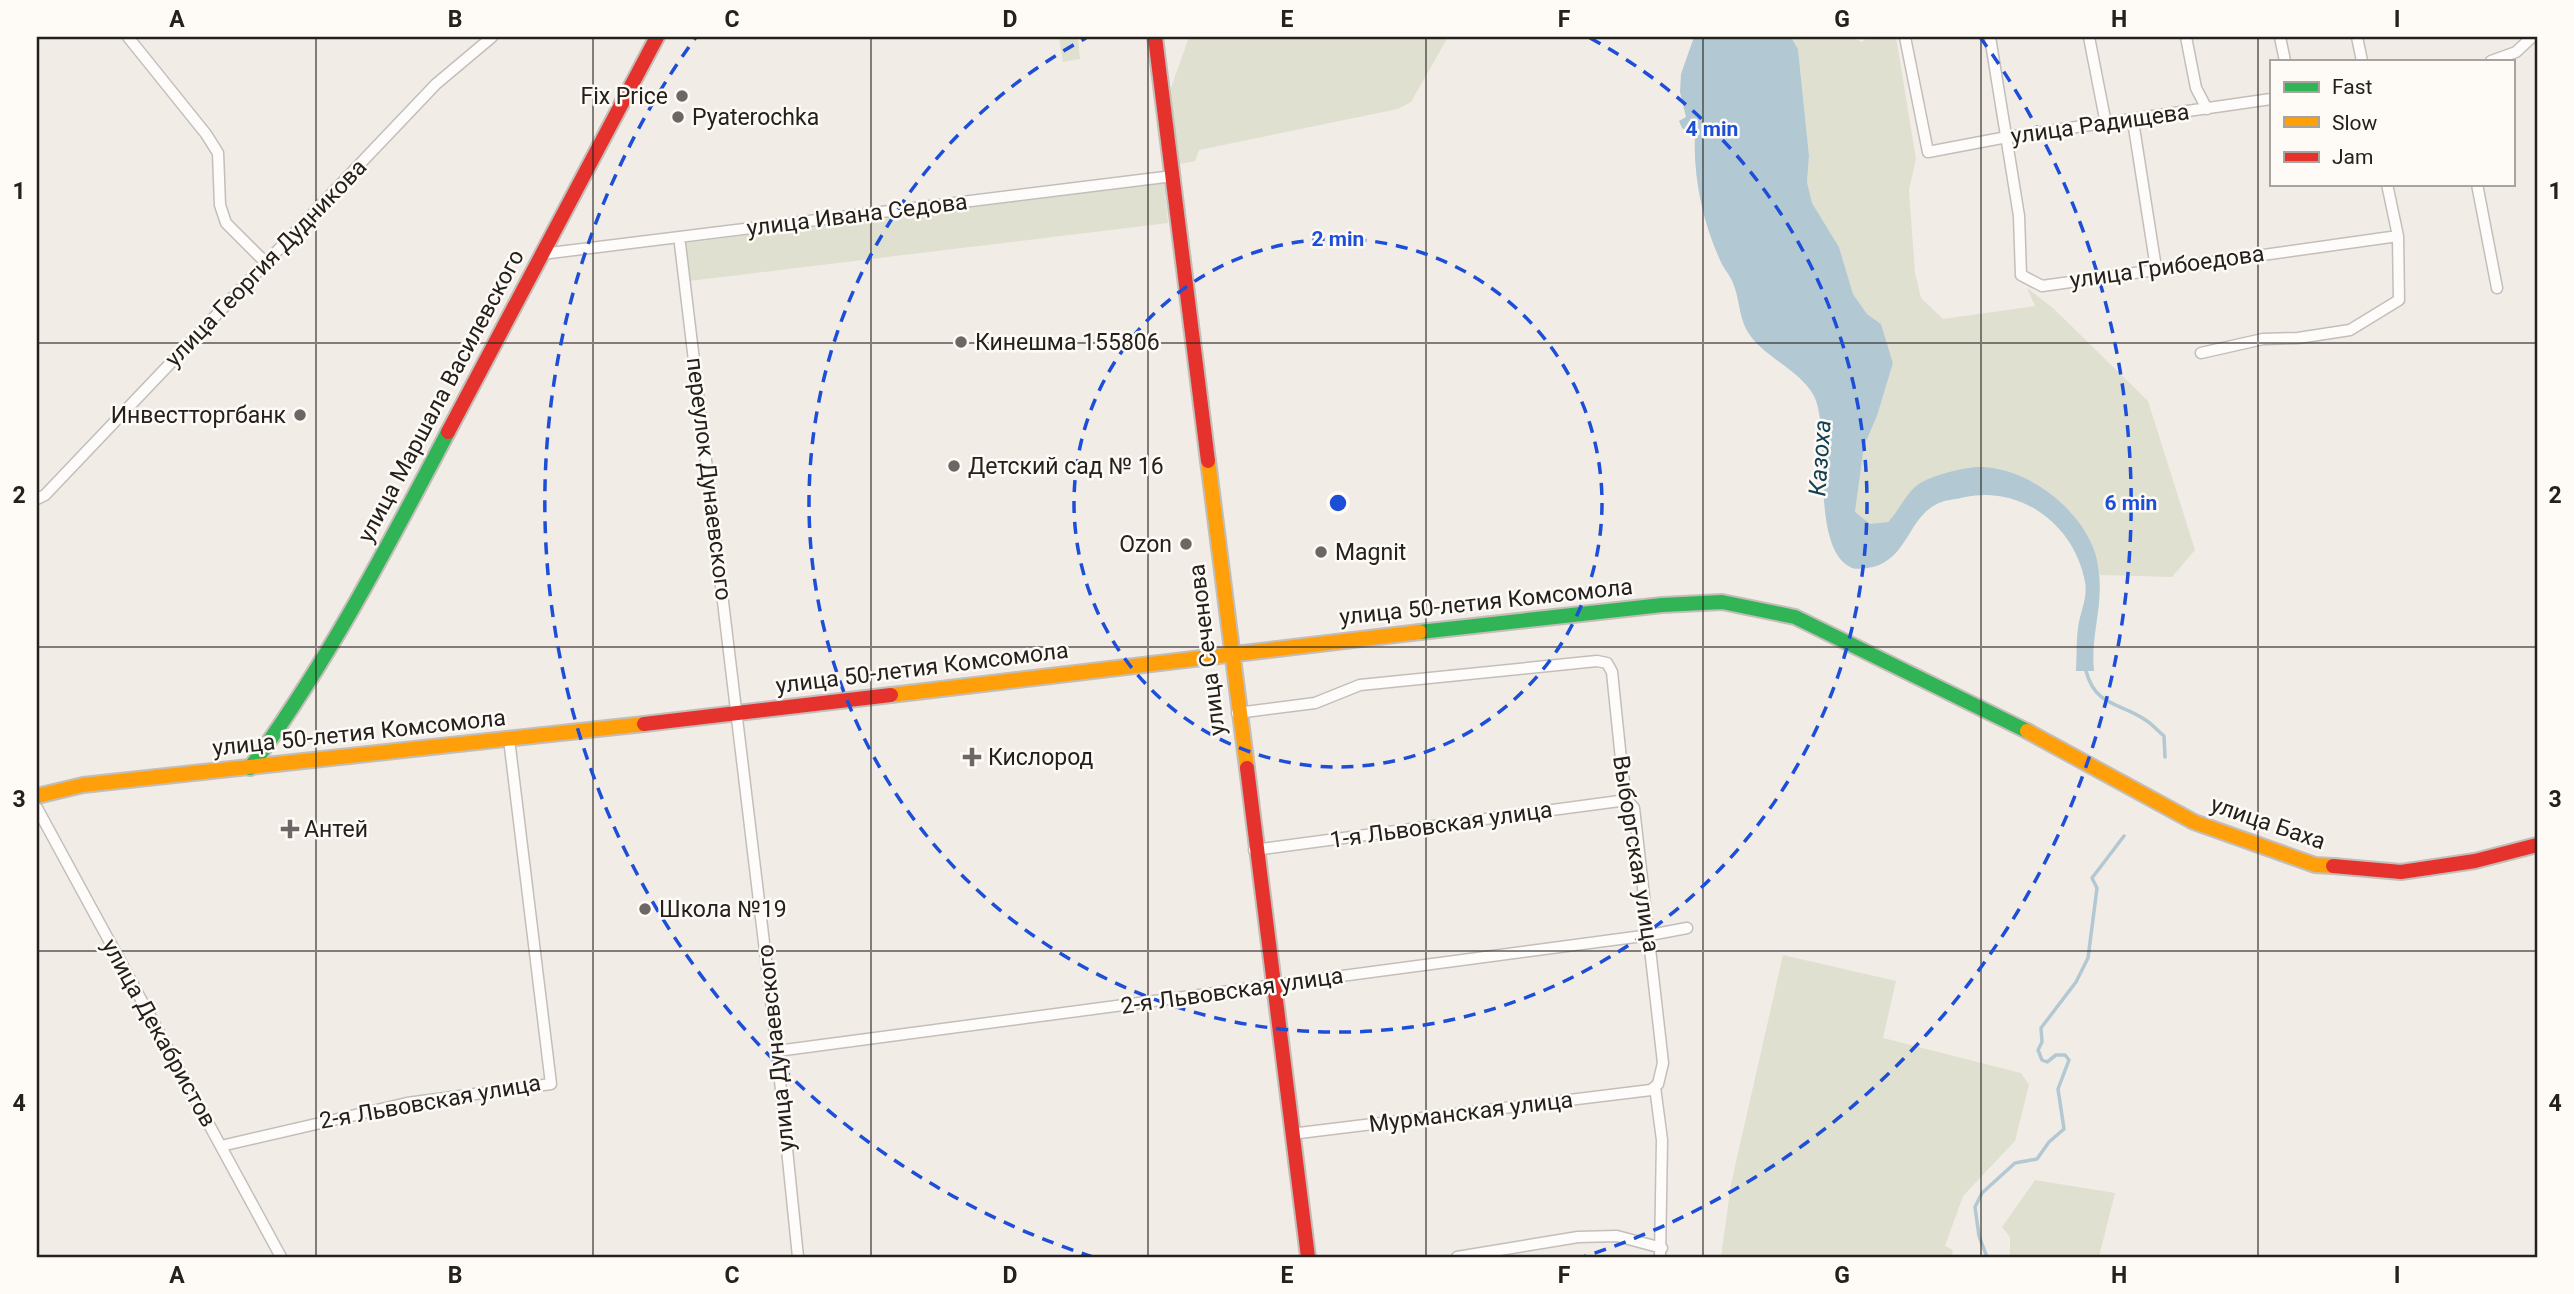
<svg xmlns="http://www.w3.org/2000/svg" width="2574" height="1294" viewBox="0 0 2574 1294" font-family="Roboto,sans-serif">
<style>
.green{fill:#dfe0cf}
.water{fill:#b2c8d2}
.lines{fill:none;stroke-linecap:round;stroke-linejoin:round}
.stream{stroke:#b2c8d2;stroke-width:3.5}
.street-casing{stroke:#c3beba;stroke-width:13}
.fast-casing{stroke:#c3beba;stroke-width:18}
.slow-casing{stroke:#c3beba;stroke-width:18}
.jam-casing{stroke:#c3beba;stroke-width:18}
.street{stroke:#fdfcfb;stroke-width:10}
.fast{stroke:#30b455;stroke-width:14}
.slow{stroke:#ff9f0a;stroke-width:14}
.jam{stroke:#e5322d;stroke-width:14}
.grid{fill:none;stroke:#24201d;stroke-width:2;stroke-opacity:0.55}
.ring{fill:none;stroke:#1d4ed8;stroke-width:3.5;stroke-dasharray:12 9}
.poi-dot{fill:#6c6764;stroke:#fefaf6;stroke-width:2.5}
.labels{text-anchor:middle;dominant-baseline:central;stroke-width:5;stroke-linejoin:round;paint-order:stroke}
.poi-label{font-size:23px;fill:#24201d;stroke:#fefaf6;text-anchor:start}
.street-label{font-size:23px;fill:#24201d;stroke:#fefaf6}
.water-label{font-size:24px;font-style:italic;fill:#114254;stroke:#fefaf6}
.centre{fill:#1d4ed8;stroke:#fefaf6;stroke-width:3.5}
.ring-label{font-size:21px;text-anchor:middle;font-weight:bold;fill:#1d4ed8;stroke:#fefaf6;stroke-width:5;stroke-linejoin:round;paint-order:stroke}
.neatline{fill:none;stroke:#24201d;stroke-width:2.5}
.grid-label{font-size:23px;text-anchor:middle;font-weight:bold;fill:#24201d}
</style>
<rect width="100%" height="100%" fill="#f2ece7"/>
<path class="green" d="M1059,37h19l2,22 -17,3z
M1189,37h259l-37,65 -13,7 -199,41 -4,11 -20,4 -7,-69z
M1791,37h61l10,5 6,-5h28l20,122 -7,31 6,83 6,25 22,21 92,-13 -8,-18 26,20 95,93 47,149 -23,27 -72,-2c-2,-12 -5,-24 -10,-35 -18,-36 -66,-72 -106,-73 -10,0 -22,4 -32,7 -9,2 -22,4 -30,9 -16,9 -19,30 -35,39 -13,7 -25,0 -32,-10l9,-66 13,-30 16,-53 -12,-39 -14,-10 -14,-20 -14,-47 -27,-44 -5,-21 2,-26 -11,-107z
M1164,183l4,40 -479,58 -4,-38z
M1783,955l113,26 -13,57 138,35 8,12 -14,56 -52,55 -18,50 8,4 -2,7h-230l10,-73z
M2035,1180l80,13 -16,64h-89v-20l-8,-10z"/>
<path class="water" d="M1694,37h97l7,12 11,107 -2,26 5,21 27,44 14,47 14,20 14,10 12,39 -16,53 -13,30 -9,66 15,12 18,-2c12,-12 19,-32 34,-40 15,-8 46,-16 62,-15 47,2 103,47 113,93 9,43 -7,71 -3,111h-18c1,-14 0,-29 2,-43 2,-16 10,-30 7,-46 -10,-56 -63,-97 -120,-85 -10,3 -20,2 -30,8 -27,15 -28,53 -62,62 -6,1 -15,3 -21,1 -44,-19 -20,-137 -38,-172 -15,-28 -53,-39 -68,-67 -7,-14 -7,-32 -13,-46 -3,-8 -10,-15 -13,-23 -17,-37 -27,-83 -25,-123l-13,-9 -3,-7 7,-4 -6,-25 1,-18z"/>
<g class="lines">
<path class="stream" d="M2086,671c10,37 35,31 61,50 6,4 11,10 17,15l1,21
M1987,1257l-8,-21 -4,-29 7,-14 33,-30 22,-4 12,-17 15,-13 -6,-40 11,-29 -4,-5h-9l-9,7 -5,-2 -4,-10 4,-8 -1,-14 35,-46 12,-24 9,-70 -5,-10 32,-42"/>
<g class="street-casing">
<path id="street" d="M128,37l78,97 12,19 2,52 6,18 40,40
M1905,37l23,115 79,-15 264,-38
M1990,37l29,179 2,59 21,11 356,-50 -11,-52
M2089,37l17,87
M2186,37l10,51 11,21
M2280,37l5,24
M2357,37l5,24
M2491,61l25,-9 16,-15
M2133,121l23,147
M2477,184l20,104
M680,244l97,807 21,206
M542,254l631,-78
M2201,353l62,-14 35,-1 52,-8 49,-30 -1,-64
M37,499l8,-4 391,-411 56,-47
M1237,713l78,-10 45,-18 237,-24 10,2 5,9 10,97 5,31 7,8 29,255 -5,21 -7,6 -360,44
M37,808l244,449
M1254,850l373,-50
M777,1051l873,-116 37,-7
M1655,1087l7,53 -2,117
M221,1146l186,-43 144,-19 -42,-345
M1457,1257l121,-20 39,-1 45,12"/>
</g>
<g class="fast-casing">
<path id="fast" d="M1420,632l242,-27 60,-3 73,15 232,114
M250,768c77,-105 137,-220 198,-336"/>
</g>
<g class="slow-casing">
<path id="slow" d="M1208,461l39,307
M891,695l529,-63
M2027,731l167,91 121,43 18,1
M37,796l46,-11 561,-61"/>
</g>
<g class="jam-casing">
<path id="jam" d="M1155,37l53,424
M448,432l209,-395
M644,724l247,-29
M1247,768l61,489
M2333,866l68,6 74,-11 62,-16"/>
</g>
<use href="#street" class="street"/>
<use href="#fast" class="fast"/>
<use href="#slow" class="slow"/>
<use href="#jam" class="jam"/>
</g>
<path class="grid" d="M316,37v1220M593,37v1220M871,37v1220M1148,37v1220M1426,37v1220M1703,37v1220M1981,37v1220M2258,37v1220M37,343h2500M37,647h2500M37,951h2500"/>
<g class="ring">
<circle cx="1338" cy="503" r="264"/>
<path d="M1590 38A529 529 0 1 1 1086 38"/>
<path d="M1093 1257A793 793 0 0 1 696 37M1980 37A793 793 0 0 1 1583 1257"/>
</g>
<g class="poi-dot">
<circle cx="682" cy="96" r="7"/>
<circle cx="678" cy="117" r="7"/>
<circle cx="961" cy="342" r="7"/>
<circle cx="300" cy="415" r="7"/>
<circle cx="954" cy="466" r="7"/>
<circle cx="1186" cy="544" r="7"/>
<circle cx="1321" cy="552" r="7"/>
<path d="M968.5 746.5h7v7h7v7h-7v7h-7v-7h-7v-7h7z"/>
<path d="M286.5 818.5h7v7h7v7h-7v7h-7v-7h-7v-7h7z"/>
<circle cx="645" cy="909" r="7"/>
</g>
<g class="labels">
<g class="poi-label">
<text x="668" y="96" text-anchor="end">Fix Price</text>
<text x="692" y="117">Pyaterochka</text>
<text x="975" y="342">Кинешма 155806</text>
<text x="286" y="415" text-anchor="end">Инвестторгбанк</text>
<text x="968" y="466">Детский сад № 16</text>
<text x="1172" y="544" text-anchor="end">Ozon</text>
<text x="1335" y="552">Magnit</text>
<text x="988" y="757">Кислород</text>
<text x="304" y="829">Антей</text>
<text x="659" y="909">Школа №19</text>
</g>
<g class="street-label">
<text transform="translate(2100 124) rotate(-8)">улица Радищева</text>
<text transform="translate(857 215) rotate(-7)">улица Ивана Седова</text>
<text transform="translate(266 263) rotate(-46)">улица Георгия Дудникова</text>
<text transform="translate(2167 267) rotate(-8)">улица Грибоедова</text>
<text transform="translate(441 396) rotate(-62)">улица Маршала Василевского</text>
<text transform="translate(709 479) rotate(83)">переулок Дунаевского</text>
<text transform="translate(1486 602) rotate(-6)">улица 50-летия Комсомола</text>
<text transform="translate(1207 650) rotate(-97)">улица Сеченова</text>
<text transform="translate(922 668) rotate(-7)">улица 50-летия Комсомола</text>
<text transform="translate(359 733) rotate(-6)">улица 50-летия Комсомола</text>
<text transform="translate(2268 823) rotate(19)">улица Баха</text>
<text transform="translate(1441 825) rotate(-8)">1-я Львовская улица</text>
<text transform="translate(1636 854) rotate(81)">Выборгская улица</text>
<text transform="translate(1232 991) rotate(-8)">2-я Львовская улица</text>
<text transform="translate(159 1033) rotate(61)">улица Декабристов</text>
<text transform="translate(776 1048) rotate(-96)">улица Дунаевского</text>
<text transform="translate(430 1102) rotate(-10)">2-я Львовская улица</text>
<text transform="translate(1471 1112) rotate(-7)">Мурманская улица</text>
</g>
<g class="water-label">
<text transform="translate(1820 458) rotate(-86)">Казоха</text>
</g>
</g>
<circle cx="1338" cy="503" r="10" class="centre"/>
<g class="ring-label">
<text x="1712" y="136">4 min</text>
<text x="1338" y="246">2 min</text>
<text x="2131" y="510">6 min</text>
</g>
<rect width="2574" height="1294" fill="none" stroke="#fefaf6" stroke-width="77"/>
<rect x="2270" y="60" width="245" height="126" fill="#fefaf6" stroke="#a7a39f" stroke-width="2"/>
<rect x="2284" y="82" width="35" height="10" fill="#30b455" stroke="#a7a39f" stroke-width="2"/>
<text x="2332" y="94" font-size="21" fill="#24201d">Fast</text>
<rect x="2284" y="117" width="35" height="10" fill="#ff9f0a" stroke="#a7a39f" stroke-width="2"/>
<text x="2332" y="130" font-size="21" fill="#24201d">Slow</text>
<rect x="2284" y="152" width="35" height="10" fill="#e5322d" stroke="#a7a39f" stroke-width="2"/>
<text x="2332" y="164" font-size="21" fill="#24201d">Jam</text>
<rect x="38" y="38" width="2498" height="1218" class="neatline"/>
<g class="grid-label">
<text x="177" y="27">A</text>
<text x="455" y="27">B</text>
<text x="732" y="27">C</text>
<text x="1010" y="27">D</text>
<text x="1287" y="27">E</text>
<text x="1564" y="27">F</text>
<text x="1842" y="27">G</text>
<text x="2119" y="27">H</text>
<text x="2397" y="27">I</text>
<text x="19" y="199">1</text>
<text x="2555" y="199">1</text>
<text x="19" y="503">2</text>
<text x="2555" y="503">2</text>
<text x="19" y="807">3</text>
<text x="2555" y="807">3</text>
<text x="19" y="1111">4</text>
<text x="2555" y="1111">4</text>
<text x="177" y="1283">A</text>
<text x="455" y="1283">B</text>
<text x="732" y="1283">C</text>
<text x="1010" y="1283">D</text>
<text x="1287" y="1283">E</text>
<text x="1564" y="1283">F</text>
<text x="1842" y="1283">G</text>
<text x="2119" y="1283">H</text>
<text x="2397" y="1283">I</text>
</g>
</svg>
